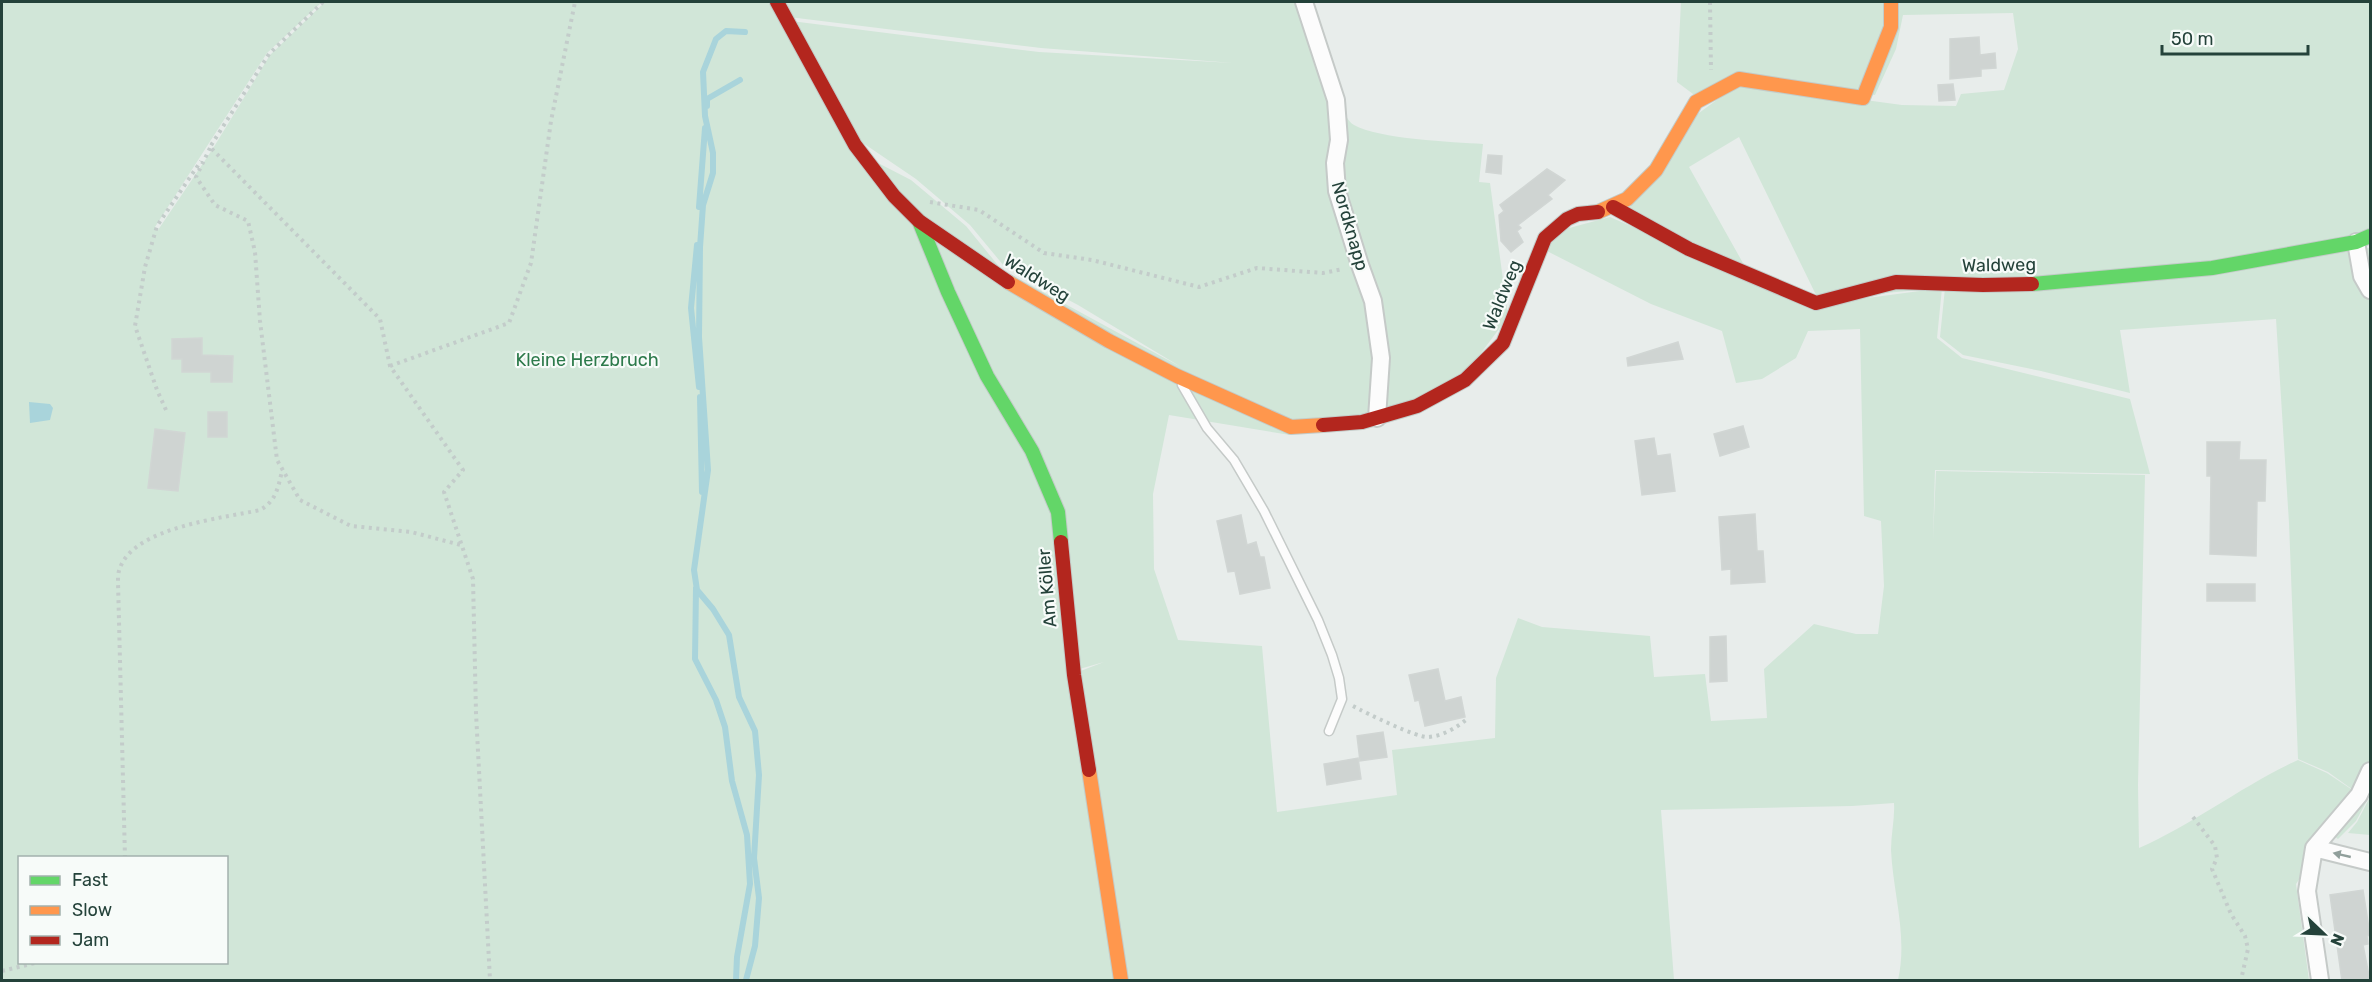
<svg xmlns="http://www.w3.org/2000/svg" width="2372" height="982" viewBox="0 0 2372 982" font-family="Rubik,sans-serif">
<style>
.green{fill:#d1e6d8;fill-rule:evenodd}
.water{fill:#a9d4db}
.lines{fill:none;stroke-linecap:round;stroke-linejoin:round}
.stream{stroke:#a9d4db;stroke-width:6}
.building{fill:#cfd4d2;stroke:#d1d6d4;stroke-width:1.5}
.lane-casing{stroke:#c5cac8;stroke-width:11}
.street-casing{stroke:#c5cac8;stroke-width:20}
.fast-casing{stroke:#c3cbc8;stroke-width:16}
.slow-casing{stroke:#c3cbc8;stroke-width:16}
.jam-casing{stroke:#c3cbc8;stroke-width:16}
.path{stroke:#c3ccca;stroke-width:4;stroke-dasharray:3 4.5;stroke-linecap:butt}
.lane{stroke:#fcfcfc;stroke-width:8}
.street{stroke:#fcfcfc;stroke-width:16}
.fast{stroke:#63d668;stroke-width:14}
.slow{stroke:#ff974d;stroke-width:14}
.jam{stroke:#b3261e;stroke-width:14}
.oneway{fill:#909f9b}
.labels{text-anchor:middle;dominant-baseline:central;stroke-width:4.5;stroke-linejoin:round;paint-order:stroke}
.street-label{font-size:18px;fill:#24423a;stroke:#f7fbf9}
.park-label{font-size:18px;fill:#2d7a4b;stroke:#f7fbf9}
</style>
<rect width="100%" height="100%" fill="#e8edeb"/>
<path class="green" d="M2,2h320l-55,51 -112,174v3h3l54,-80 58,-95 55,-53h447l77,146 62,32 55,46 35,43 180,98 -103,-62 -74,-39 -34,-41 -54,-46 -56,-38 -69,-120 248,31 194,11 -192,-15 -252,-31 -6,-15h518l44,113c3,4 5,8 9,10 24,14 99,17 129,19l-4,38 11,1 18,134 -45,60 -49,26 -124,32 -121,-20 -16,79 1,75 24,71 84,6 15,166 120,-17 -5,-45 103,-12 1,-60 22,-60 24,9 108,9 4,41 51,-3 6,47 56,-3 -3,-49 50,-45 42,10h22l6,-48 -3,-65 -17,-5 -4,-187 -52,2 -12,27 -34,21 -26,4 -14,-52 -71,-27 -108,-55 15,-18 52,-14 206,90 44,-8 82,-11 -5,50 25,20 168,41 20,75 -215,-4 -2,70 3,-69 209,4 -7,310 1,63c55,-24 104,-63 159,-88l29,13 36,24 -35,-25 -30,-13 -9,-236 -13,-204 -156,11 10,63 -89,-22 -78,-16 -23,-18 5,-49 425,-40v547l-14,26 -18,18 -8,-6 -34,51 13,96h-411c10,-43 -5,-87 -7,-130 0,-16 4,-32 3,-47l-42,3 -191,4 13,170h-549l-47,-308 26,-10 -35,10 48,308h-1115zM20,858h206v104h-206z
M1681,2h689v237l-159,25 -393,35 -79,-162 -50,30 59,105 -121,-63 61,-88 52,-38 162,22 54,1 5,-12 43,-4 14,-41 -5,-36 -110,2 -7,34 -21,46 -137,-19 -41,21 -20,-15z
M2370,797v38l-22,-2 9,-11z"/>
<path class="water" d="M29,402l21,2 3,4 -3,12 -20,3z"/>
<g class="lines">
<path class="stream" d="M745,32l-19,-1 -10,8 -13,33 2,44 8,37v20l-10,32 -3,42 -1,90 9,133 -14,100 3,20 16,19 16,26 10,62 16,34 4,44 -5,83 5,40 -4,48 -9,34
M707,106v-7l33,-19
M699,207l6,-79
M697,245l-6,63 8,79
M700,397l2,95
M696,588l-1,71 21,41 9,27 7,54 15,54 3,49 -13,73 -1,23"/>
</g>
<path class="building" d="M1979,37l1,18 15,-2 1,15 -15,1v7l-31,3v-40z
M1953,84l2,16 -16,1 -1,-16z
M1488,155l14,1 -1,18 -15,-2z
M1547,169l18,11 -17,15 4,4 -34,26 3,3 -4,3 6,11 -12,10 -10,-11 -2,-26 5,-4 -4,-6z
M202,338v17l31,1 -1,26h-21v-10h-29v-13h-10v-20z
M1678,342l5,17 -55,7 -1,-8z
M208,412h19v25h-19z
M1743,426l6,21 -29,9 -6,-22z
M155,429l30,4 -7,58 -30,-3z
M1654,438l3,18 13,-2 5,37 -33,4 -7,-54z
M2207,442h33l-1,18h27l-1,41h-8l-1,55 -46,-2 1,-78h-4z
M1755,514l2,37h6l2,31 -34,2v-15l-9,1 -3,-53z
M1241,515l6,30 9,-3 4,15h4l6,31 -30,6 -5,-23 -7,1 -11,-51z
M2207,584h48v17h-48z
M1726,636l1,45 -17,1v-45z
M1438,669l7,32 16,-4 4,20 -40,9 -6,-26 -4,1 -6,-26z
M1383,732l4,25 -27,4 -3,-25z
M1358,758l3,21 -34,6 -3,-21z
M2363,890l7,45 -3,1 1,8 -5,1 7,36h-28l-12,-86z"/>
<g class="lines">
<g class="lane-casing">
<path id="lane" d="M1182,385l25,43 27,32 30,51 54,109 14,35 7,23 3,21 -13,32"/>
</g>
<g class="street-casing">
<path id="street" d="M1304,2l32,98 3,40 -4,23 2,28 23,74 13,36 8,57 -4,60
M2356,242l6,34 8,14
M2314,848l56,14
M2320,980l-13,-89 7,-43 45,-53 11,-24"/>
</g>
<g class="fast-casing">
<path id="fast" d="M919,221l29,71 39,84 45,75 26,61 3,30
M2032,284l180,-16 144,-26 14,-6"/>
</g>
<g class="slow-casing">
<path id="slow" d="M1598,212l29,-13 29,-29 40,-68 43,-23 124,19 28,-71v-25
M1008,282l101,59 68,35 114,51 32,-2
M1089,770l32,210"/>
</g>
<g class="jam-casing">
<path id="jam" d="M777,2l78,143 39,51 25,25 89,61
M1613,207l76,42 127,54 80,-21 87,3 49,-1
M1323,425l39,-3 55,-16 48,-26 38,-37 42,-105 22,-19 11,-5 20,-2
M1061,542l13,133 15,95"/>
</g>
<path class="path" d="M323,2l-54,52 -59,93 170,172 10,47 73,104 -19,22 29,87 3,134 14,267
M1710,2l1,68
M210,148l-14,29 19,28 33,16 7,31 5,69 17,139 23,40 51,26 60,6 50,13
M930,202l49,8 65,43 48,7 107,27 58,-19 66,5 20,-4
M390,366l119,-43 22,-60 20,-142 24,-119
M166,410l-9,-20 -22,-64 10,-59 12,-41 44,-65
M1353,706c13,7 64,32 75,31 15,-1 28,-9 39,-18
M2193,817l22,29 2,12 -5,11 19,45 14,22 3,13 -7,31
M125,858l-7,-276c0,-4 0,-10 2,-14 14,-41 104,-50 140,-58 16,-9 18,-22 22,-39
M2,971l37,-9"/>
<use href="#lane" class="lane"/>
<use href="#street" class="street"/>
<use href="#fast" class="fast"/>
<use href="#slow" class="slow"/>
<use href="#jam" class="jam"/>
</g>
<defs><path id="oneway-solid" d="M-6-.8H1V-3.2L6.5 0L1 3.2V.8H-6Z" transform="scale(1.5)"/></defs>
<use class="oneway" href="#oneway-solid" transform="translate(2342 855) rotate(-167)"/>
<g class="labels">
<g class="street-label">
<text transform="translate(1350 226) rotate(74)">Nordknapp</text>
<text transform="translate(1999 265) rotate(-1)">Waldweg</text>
<text transform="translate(1037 278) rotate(32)">Waldweg</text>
<text transform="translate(1502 295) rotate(-68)">Waldweg</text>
<text transform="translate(1047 588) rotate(-95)">Am Köller</text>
</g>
<g class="park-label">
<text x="587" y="360">Kleine Herzbruch</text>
</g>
</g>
<rect width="2372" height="982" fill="none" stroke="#24423a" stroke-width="6"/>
<rect x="18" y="856" width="210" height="108" fill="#f7fbf9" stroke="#a3b1ad" stroke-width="1.5"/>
<rect x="30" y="876" width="30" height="9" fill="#63d668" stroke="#a3b1ad" stroke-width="1.5"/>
<text x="72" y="886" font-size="18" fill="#24423a">Fast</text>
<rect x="30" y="906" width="30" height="9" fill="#ff974d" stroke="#a3b1ad" stroke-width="1.5"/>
<text x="72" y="916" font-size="18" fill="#24423a">Slow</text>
<rect x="30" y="936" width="30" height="9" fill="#b3261e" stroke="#a3b1ad" stroke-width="1.5"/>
<text x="72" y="946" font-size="18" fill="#24423a">Jam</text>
<g transform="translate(2324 934) rotate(113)" stroke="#f7fbf9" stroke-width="4.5" paint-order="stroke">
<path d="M0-4.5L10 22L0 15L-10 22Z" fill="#24423a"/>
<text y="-9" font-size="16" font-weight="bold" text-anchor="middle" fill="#24423a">N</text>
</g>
<path d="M2162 45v9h146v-9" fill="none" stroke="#24423a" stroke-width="3"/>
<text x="2171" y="45" font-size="18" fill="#24423a" stroke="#f7fbf9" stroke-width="4.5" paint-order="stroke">50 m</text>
</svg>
